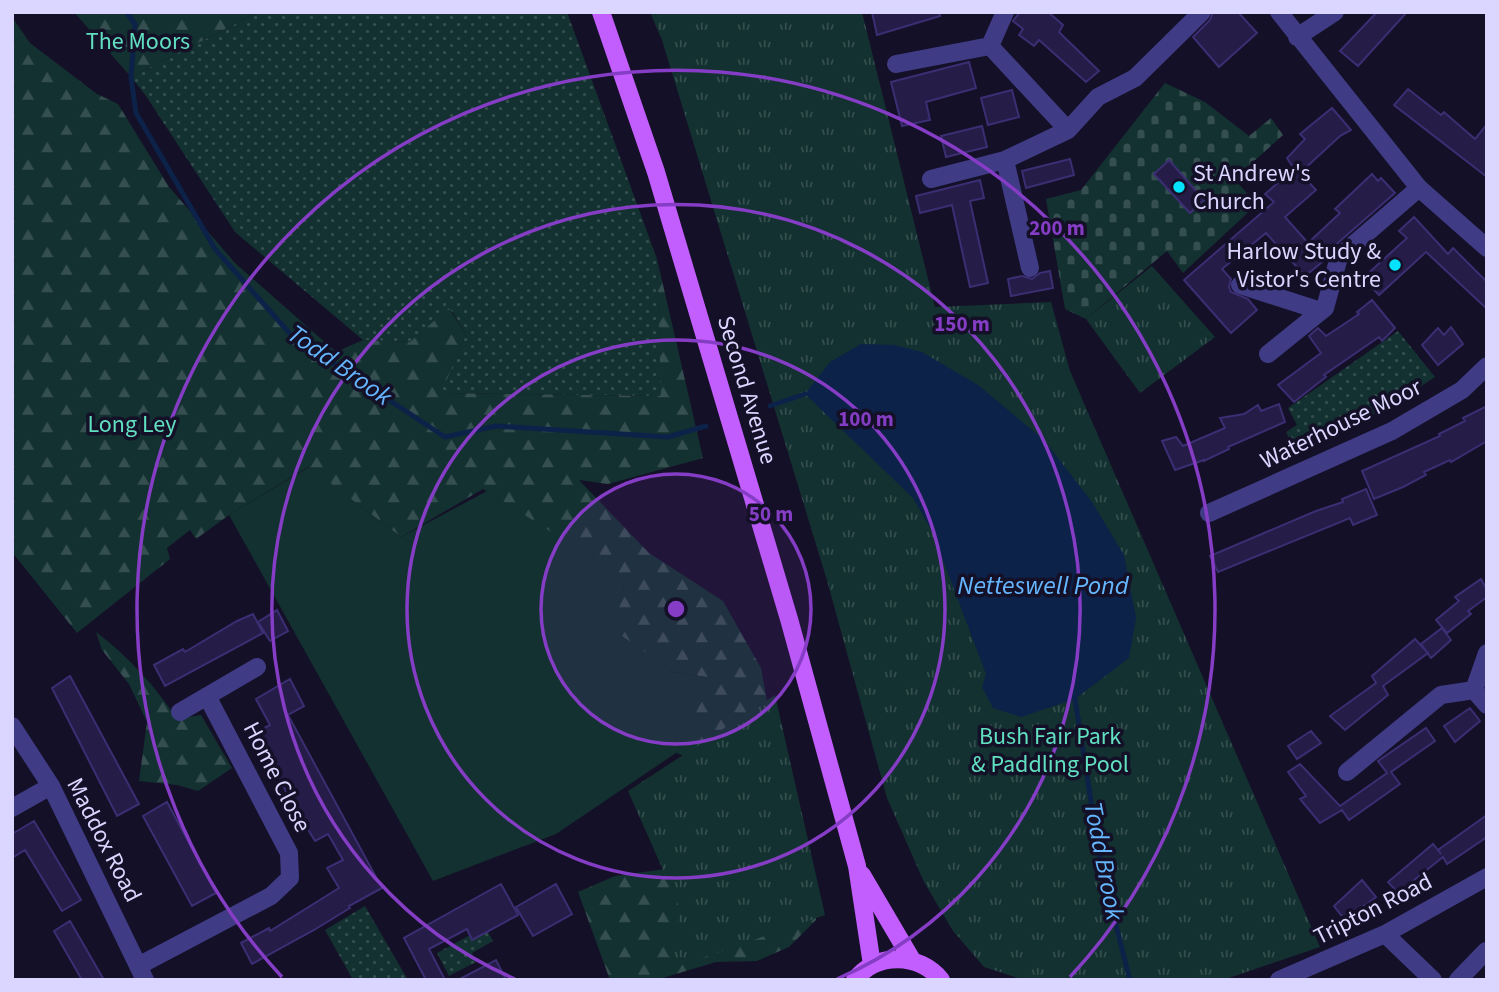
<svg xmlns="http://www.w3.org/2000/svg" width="1499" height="992" viewBox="0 0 1499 992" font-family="'Source Sans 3',sans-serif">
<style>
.grass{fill:url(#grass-dots)}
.forest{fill:url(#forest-firs)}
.cemetery{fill:url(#cemetery-stones)}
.park{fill:url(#park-tufts)}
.garden{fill:#133130}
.water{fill:#0d2249}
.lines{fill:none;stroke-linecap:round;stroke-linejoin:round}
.stream{stroke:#0d2249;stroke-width:5}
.building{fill:#251c48;stroke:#3c2e73;stroke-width:2}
.minor{stroke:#3f3b85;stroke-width:18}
.major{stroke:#c35efe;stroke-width:18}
.ring{fill:none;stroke:#853dc5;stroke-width:3.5}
.poi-dot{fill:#04e2fd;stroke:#141027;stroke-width:2.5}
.labels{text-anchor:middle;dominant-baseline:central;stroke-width:7;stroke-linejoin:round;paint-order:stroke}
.park-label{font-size:24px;fill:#61dfc1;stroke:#141027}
.poi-label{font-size:24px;fill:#dbd6ff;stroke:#141027;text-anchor:start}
.street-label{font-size:24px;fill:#dbd6ff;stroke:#141027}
.water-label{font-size:26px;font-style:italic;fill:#65b6fe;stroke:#141027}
.centre{fill:#853dc5;stroke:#141027;stroke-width:3.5}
.ring-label{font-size:21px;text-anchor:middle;font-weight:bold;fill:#853dc5;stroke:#141027;stroke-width:7;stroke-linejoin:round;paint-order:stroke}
</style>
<defs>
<pattern id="grass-dots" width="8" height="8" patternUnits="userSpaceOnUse" patternTransform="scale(1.75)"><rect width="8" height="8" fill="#133130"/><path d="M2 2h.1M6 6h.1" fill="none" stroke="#354e4f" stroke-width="1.8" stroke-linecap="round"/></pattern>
<pattern id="forest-firs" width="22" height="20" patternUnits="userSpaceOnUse" patternTransform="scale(1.75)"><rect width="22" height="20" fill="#133130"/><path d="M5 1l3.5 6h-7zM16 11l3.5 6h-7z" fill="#354e4f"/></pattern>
<pattern id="cemetery-stones" width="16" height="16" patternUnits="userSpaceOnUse" patternTransform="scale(1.75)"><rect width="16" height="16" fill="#133130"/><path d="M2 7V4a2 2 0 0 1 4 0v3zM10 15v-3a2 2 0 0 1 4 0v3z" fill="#354e4f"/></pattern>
<pattern id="park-tufts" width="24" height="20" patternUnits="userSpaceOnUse" patternTransform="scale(1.75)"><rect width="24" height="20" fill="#133130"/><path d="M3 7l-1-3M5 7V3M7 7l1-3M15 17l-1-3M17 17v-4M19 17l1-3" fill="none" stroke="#354e4f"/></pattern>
</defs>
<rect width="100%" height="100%" fill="#141027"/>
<path class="grass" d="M259,12h308l90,247 5,137 -222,-3 26,-58 -14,-24 -42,31 -47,-2 -128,-108 -89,-136 -15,-19z
M1398,331l37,46 -44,29 -95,48 -10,-22 11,-7 -9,-17z
M365,906l43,74h-55l-28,-50z
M485,927l8,14 -21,12 4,9 -27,14 -12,-23z"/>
<path class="forest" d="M74,12h185l-128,65z
M12,17l18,26 67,51 21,10 51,83 67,77 100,88 27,-12 47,2 39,-34 17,27 -25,58 220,3 -4,-137 46,199 -95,26 -29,-4 70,73 74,48 38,67 10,55 -67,39 -28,-9 36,-75 -38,-6 -60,-41 10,-48 -141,-94 -82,48 -93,-70 -79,48 -33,24 -6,-9 -23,18 3,11 -93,74 -65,-81z
M96,632c33,25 58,53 81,87l24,-4 31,53 -34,23 -21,-6 -38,-4 8,-59 -18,-38 -27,-34z
M666,869l149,11 1,40 -27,27 -32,14 -41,1 -60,18h-46l-32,-88 37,-16z"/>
<path class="cemetery" d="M1165,83l40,19 44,34 22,-18 12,17 -49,44 23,25 -74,69 -16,-22 -81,68 -21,-10 -19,-110 35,-9z"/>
<path class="park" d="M650,12h212l73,295 116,-5 19,69 250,576 -97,33h-199l-40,-13 -31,-36 -29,-49 -37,-84 -61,-221 -164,-537z
M1152,266l63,71 -75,56 -54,-74z
M775,695l50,220 -152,53 6,-62 -51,-115z"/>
<path class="garden" d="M309,467l92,70 86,-46 100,64 37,28 -9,48 59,41 39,6 -37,75 -120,81 -123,47 -204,-366z"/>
<path class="water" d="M861,344l33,1 28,7 56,33 66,55 48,62 32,53 12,63 -7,40 -54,41 -54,18 -28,-9 -11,-21 4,-13 -54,-143 -19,-33 -108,-104 25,-32z"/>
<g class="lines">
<path class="stream" d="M126,12l9,12 -4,53 5,36 79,136 77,87 153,101 51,-11 172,11 38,-11
M770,406l35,-12
M1075,699l27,172 28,109"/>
</g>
<path class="building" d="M872,12h68v4l-63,19z
M1020,12h28l15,13 -4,7 40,39 -13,11 -47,-42 -5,6 -15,-11 4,-6 -10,-8z
M1213,12h25l19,21 -38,34 -26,-30 17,-17z
M1377,12h30l-49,54 -18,-15z
M969,62l7,26 -50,14 4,18 -28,6 -11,-44z
M1408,89l33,26 3,-3 31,27 12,-15v53l-93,-72z
M1012,90l7,27 -31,8 -7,-27z
M1332,108l19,22 -11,6 -40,37 16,17 -31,27 23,26 32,-30 -5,-4 37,-35 6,7 3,-3 14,15 -63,55 -5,10 -22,18 -39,-43 -44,36 9,10 -2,8 2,5 17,7 9,11 -26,23 -47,-53 90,-78 -9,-8 29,-25 -7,-11 18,-19 -5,-5z
M982,126l5,21 -41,10 -5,-21z
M1070,159l4,16 -48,13 -4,-17z
M1169,160l35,40 -14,13 -36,-39z
M980,180l4,18 -14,3 18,82 -18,4 -18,-82 -32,8 -4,-17z
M1414,217l34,37 5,-6 34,34v27l-61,-57 -47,43 -16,-17 44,-40 -8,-7z
M1050,271l3,17 -42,8 -3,-17 14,-3 10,3 8,-6z
M1372,300l23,28 -13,13 -3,-4 -55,38 2,2 -32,25 -16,-17 43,-32 -12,-17 9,-8 8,8 33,-22 -2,-2z
M1451,327l12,17 -25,21 -16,-20 16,-17 6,7z
M1279,404l6,18 -57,25 1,2 -25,12v-1l-29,10 -13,-29 14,-4 7,9 42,-18 -5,-10 24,-4 14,-9 3,6z
M1487,406v35l-36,21 -1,-2 -26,12 2,3 -23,12 -29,12 -12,-28 78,-35 -1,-2 26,-13 -2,-3z
M1366,489l11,26 -24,10 -3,-7 -132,54 -8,-16 106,-45 27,-9 -1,-3z
M1481,579l6,11v7l-19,14 3,3 -24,19 -11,-13 23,-19 -4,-4z
M277,610l11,21 -18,10 -12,-19z
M253,614l10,19 -98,53 -11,-21 29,-16 2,3 52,-31z
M1442,628l9,12 -20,18 -10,-14z
M1415,639l13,14 -45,33 5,9 -43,35 -15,-14 46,-33 -4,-7z
M70,676l69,128 -22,12 -65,-128z
M290,679l14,27 -16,9 94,173 -33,18 1,2 -36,22 -62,34 -11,-21 28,-15 1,3 69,-43 -12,-20 16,-8 -15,-26 -13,7 -25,-41 -33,-68 13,-7 -14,-26z
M1470,708l10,13 -25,21 -11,-16z
M1426,728l9,13 -44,31 9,12 -51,36 -7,-10 -22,13 -20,-24 6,-3 -18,-24 12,-8 40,42 47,-33 -9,-12z
M1311,731l10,12 -24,16 -9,-13z
M167,802l49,91 -24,13 -49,-90z
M1487,815v22l-40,27 -4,-7 -45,36 -10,-11 45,-38 8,10 -3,-4z
M34,821l47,79 -19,11 -37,-61 -13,8v-24z
M1362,880l14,17 -31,23 -11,-14z
M501,884l17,31 -46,25 -5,-11 -38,20 16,31h-19l-22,-42z
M556,884l16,30 -39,22 -17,-29z
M70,921l34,59h-22l-28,-49z
M496,960l10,20h-48z"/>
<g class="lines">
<path class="minor" d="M1279,12l140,176 68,60
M1297,37l38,-25
M990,46l15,-34
M896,64l94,-18 78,84 30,-33 37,-19 67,-66
M1005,160l25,108
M931,179l74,-19 63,-30
M1240,285l81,26
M1268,354l57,-46 14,-51 80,-69
M1209,513l183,-82 70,-41 25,-24
M1474,690l13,-37
M180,712l77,-45
M12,726l39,60 94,194
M1347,772l94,-77 33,-5 13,15
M12,808l39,-22
M1385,934l48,46
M140,965l131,-69 19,-18 -1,-25 -82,-157
M1279,980l106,-46 102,-57
M1458,980l28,-29"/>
<path class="major" d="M601,12l55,160 133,447 68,247 15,99
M862,875l50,85
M855,980c21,-28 65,-27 86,0"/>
</g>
<circle cx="676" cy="609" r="135" fill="#853dc5" fill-opacity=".12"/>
<g class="ring">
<circle cx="676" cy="609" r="135"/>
<circle cx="676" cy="609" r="269"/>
<path d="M515 979A404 404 0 1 1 837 979"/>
<path d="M282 977A539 539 0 1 1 1070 977"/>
</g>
<g class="poi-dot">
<circle cx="1179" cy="187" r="7"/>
<circle cx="1395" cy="265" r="7"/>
</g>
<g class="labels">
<g class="park-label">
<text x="138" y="41">The Moors</text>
<text x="132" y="424">Long Ley</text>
<text x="1050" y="736">Bush Fair Park<tspan x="1050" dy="28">&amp; Paddling Pool</tspan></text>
</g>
<g class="poi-label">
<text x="1193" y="173">St Andrew's<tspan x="1193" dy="28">Church</tspan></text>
<text x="1381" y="251" text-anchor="end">Harlow Study &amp;<tspan x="1381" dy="28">Vistor's Centre</tspan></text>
</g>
<g class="street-label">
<text transform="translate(747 390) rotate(73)">Second Avenue</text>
<text transform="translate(1341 424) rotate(-26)">Waterhouse Moor</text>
<text transform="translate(277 777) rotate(63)">Home Close</text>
<text transform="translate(104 840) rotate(63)">Maddox Road</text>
<text transform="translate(1373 909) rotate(-27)">Tripton Road</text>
</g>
<g class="water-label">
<text transform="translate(340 365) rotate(35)">Todd Brook</text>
<text x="1043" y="585">Netteswell Pond</text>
<text transform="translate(1104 861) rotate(79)">Todd Brook</text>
</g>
</g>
<circle cx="676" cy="609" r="10" class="centre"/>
<g class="ring-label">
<text x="1057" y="235">200 m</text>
<text x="962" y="331">150 m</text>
<text x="866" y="426">100 m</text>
<text x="771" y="521">50 m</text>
</g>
<rect width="1499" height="992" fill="none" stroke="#dbd6ff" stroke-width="28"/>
</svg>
